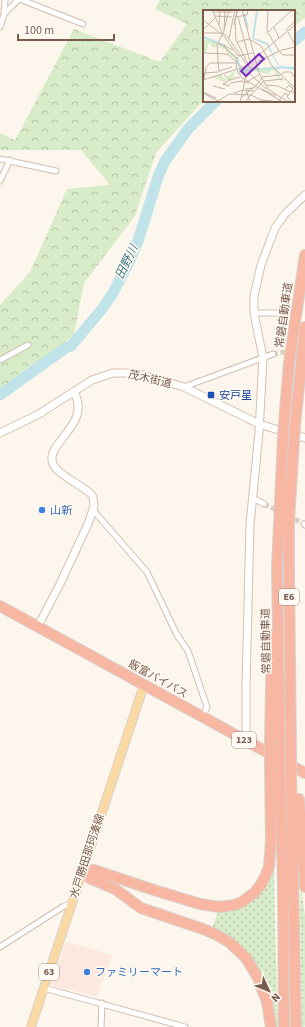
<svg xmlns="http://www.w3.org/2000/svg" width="305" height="1027" viewBox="0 0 305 1027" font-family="'Source Sans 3','Noto Sans JP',sans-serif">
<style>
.commercial{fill:#fde8e0}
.grass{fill:url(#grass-dots)}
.forest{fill:url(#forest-crowns)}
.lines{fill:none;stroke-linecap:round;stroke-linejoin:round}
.river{stroke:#bfe3e8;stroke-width:11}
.street-tunnel{stroke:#dcd0c4;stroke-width:5;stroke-dasharray:5 2.5;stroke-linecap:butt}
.street-casing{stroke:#d1beb0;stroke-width:7}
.secondary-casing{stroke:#d6c0b0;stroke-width:9}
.primary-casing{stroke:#dad1cd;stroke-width:10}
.highway-casing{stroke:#dad1cd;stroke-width:12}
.street{stroke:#fff;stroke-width:5}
.secondary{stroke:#fff;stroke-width:7}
.primary{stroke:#fbd9a5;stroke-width:8}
.highway{stroke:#f7b7a3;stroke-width:10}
.highway-bridge-casing{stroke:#dad1cd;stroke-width:12;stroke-linecap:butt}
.highway-bridge{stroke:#f7b7a3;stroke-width:10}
.transit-dot{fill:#1a4fb4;stroke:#fffaf3;stroke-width:1.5}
.shop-dot{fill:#3f7fe0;stroke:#fffaf3;stroke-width:1.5}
.labels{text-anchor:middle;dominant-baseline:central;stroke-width:3;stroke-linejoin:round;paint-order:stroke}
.shield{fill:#fffaf3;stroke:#a28b7f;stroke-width:1}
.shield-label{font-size:10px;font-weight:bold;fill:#7a5c4d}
.street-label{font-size:11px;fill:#7a5c4d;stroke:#fffaf3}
.transit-label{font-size:11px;fill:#164399;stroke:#fffaf3;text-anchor:start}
.shop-label{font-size:11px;fill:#366cbe;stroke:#fffaf3;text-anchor:start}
.water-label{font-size:12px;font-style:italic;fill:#437c86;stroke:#fffaf3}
.inset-river{fill:none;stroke:#bfe3e8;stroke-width:2}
.inset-road{fill:none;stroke:#c5b3a7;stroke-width:1}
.view{fill:#7b2cbf;fill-opacity:0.15;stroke:#7b2cbf;stroke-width:2}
.inset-edge{fill:none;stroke:#7a5c4d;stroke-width:2}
</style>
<defs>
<pattern id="grass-dots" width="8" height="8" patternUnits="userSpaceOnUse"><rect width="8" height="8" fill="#d8ecc9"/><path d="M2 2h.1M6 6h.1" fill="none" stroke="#b4c2a5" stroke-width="1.8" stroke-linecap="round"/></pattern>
<pattern id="forest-crowns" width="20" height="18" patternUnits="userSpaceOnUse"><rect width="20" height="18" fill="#d8ecc9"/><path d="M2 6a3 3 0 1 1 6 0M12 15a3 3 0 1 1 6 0" fill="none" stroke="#b4c2a5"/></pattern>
</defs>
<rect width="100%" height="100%" fill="#fdf6ec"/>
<path class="commercial" d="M66,942l46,13 -15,42 -46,-12z"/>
<path class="grass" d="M274,859c0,56 3,112 4,168h-4l-13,-52 -49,-47 7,-18 25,-6z
M301,887l4,29v109l-1,2h-2l-2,-118z"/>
<path class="forest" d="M160,0h145v18l-11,8v-15h-90v89l-48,53 -21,63 -51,67 -10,52 -74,55v-85l30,-33 37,-83 43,-4 -29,-35h-81v-17l15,7 59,-111 86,33 27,-38 -32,-15z"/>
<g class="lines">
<path class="river" d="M294,41l11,-9
M0,395l67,-48 4,-1 31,-37 11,-16 17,-33 8,-19 20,-64 7,-16 23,-32 28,-28"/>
<path class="street-tunnel" d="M283,313l22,-2
M273,354l31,-5
M264,504l17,8
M288,516l16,8"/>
<g class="street-casing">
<path id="street" d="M22,0l61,24
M4,14l14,-14
M0,27l4,-13 1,-14
M0,159l56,12
M0,181l10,-21
M254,313h29
M0,360l28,-15
M184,387l89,-33
M253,498l11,6
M93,510l54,62 30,63 11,16 19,56 -5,10
M304,524l1,1
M0,947l64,-41 7,-2
M44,988l141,39
M101,1027l1,-24"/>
</g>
<g class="secondary-casing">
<path id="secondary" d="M0,433l39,-19 53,-34 21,-7h13l17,2 41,12 75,37 46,14
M38,626l22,-42 28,-60 6,-18 -1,-9 -2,-3c-9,-9 -31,-18 -37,-28 -13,-22 39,-40 20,-74
M248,742l-2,-8v-49l4,-160 9,-93 4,-74 -9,-45v-17l7,-31 14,-37 10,-14 20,-19"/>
</g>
<g class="primary-casing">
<path id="primary" d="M31,1027l113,-342"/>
</g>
<g class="highway-casing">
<path id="highway" d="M284,423l5,-60 16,-108
M295,426l10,-99
M0,606l305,167
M270,741l2,-106
M280,747l-3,-179 6,-131
M291,753l-2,-181v-51l5,-80
M280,770l3,114 1,143
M291,776l5,251
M299,799l6,88
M82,872l12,-2 63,21 43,13 19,3 15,-2 8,-3 12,-9 6,-7 5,-9 4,-10 2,-27 -1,-75
M82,872l9,7 24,10 26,19 62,21 14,6 12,7 17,16 12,20 9,24 4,25"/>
</g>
<use href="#street" class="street"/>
<use href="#secondary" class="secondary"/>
<use href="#primary" class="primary"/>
<use href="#highway" class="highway"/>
<g class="highway-bridge-casing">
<path id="highway-bridge" d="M283,437l1,-14
M294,441l1,-15
M270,741v24
M280,747v23
M291,753v23"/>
</g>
<use href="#highway-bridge" class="highway-bridge"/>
</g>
<rect class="transit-dot" x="207" y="391" width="8" height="8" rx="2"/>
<g class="shop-dot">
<circle cx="42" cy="510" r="4"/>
<circle cx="87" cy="972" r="4"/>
</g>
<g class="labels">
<g class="shield">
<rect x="279" y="589" width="20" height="16" rx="3"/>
<rect x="232" y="732" width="24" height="16" rx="3"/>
<rect x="39" y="964" width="20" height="16" rx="3"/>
</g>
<g class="shield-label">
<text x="289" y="597">E6</text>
<text x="244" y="740">123</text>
<text x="49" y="972">63</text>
</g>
<g class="street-label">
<text transform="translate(284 315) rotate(-82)">常磐自動車道</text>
<text transform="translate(150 379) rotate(13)">茂木街道</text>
<text transform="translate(266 641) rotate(-91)">常磐自動車道</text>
<text transform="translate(158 679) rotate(29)">飯富バイパス</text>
<text transform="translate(87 856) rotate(-72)">水戸勝田那珂湊線</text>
</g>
<g class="transit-label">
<text x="219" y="395">安戸星</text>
</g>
<g class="shop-label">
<text x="50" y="510">山新</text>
<text x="95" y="972">ファミリーマート</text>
</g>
<g class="water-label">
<text transform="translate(127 262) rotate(-64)">田野川</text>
</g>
</g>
<g transform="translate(203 10)">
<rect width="92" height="92" fill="#fdf6ec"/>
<path d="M0,29l20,5 14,14v3l-11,-9 -1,-4 -3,2v-2l-4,-1 1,-3 -6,4 -4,-6 -3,11 -2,-1zM72,57l4,1 -3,1 4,9h2l11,9 2,5 -9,-10 -4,-2 -2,1 -7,-12 -5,5 -15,-3 -5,1 1,2 -5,-2 -4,3 -2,-3 -5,3 3,2 -12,5 -12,-5 10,-3 1,4 4,1 4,-6 4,-1 -2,2 7,-4z" fill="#d8ecc9"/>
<path d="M53,0l2,2 -4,26 14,5 11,23 16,1v3l-16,-2 -12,-23 -15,-6z" fill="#bfe3e8"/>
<path class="inset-river" d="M41,3l4,15M0,27l23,9M34,47l3,13 41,-2"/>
<path class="inset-road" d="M9,0l10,22M35,0l-3,10 1,20 14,28 7,1M39,0l17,63 9,16 20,13M65,0l-1,21 12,20M10,2h20M11,6l18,1M32,7l12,-2 1,-5M35,7l12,45M0,10l21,16 14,20 15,-3M16,15l1,-14M31,15l3,-15M71,17l5,11M0,20l12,-12M21,20l5,-20M83,20l9,-9M65,22l23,-21h4M85,22l6,11M0,23h20l4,3 20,29M26,28l6,-28M34,32l12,-3 12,7 11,20 23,22M15,33l15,7M22,35l-1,2 13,11M77,42l3,3h12M1,43l23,1 15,13M56,51l23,-11 13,-3M33,59l1,-12M34,60l5,8 41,24M16,61l13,-4M16,62l-2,-27 7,-14 1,-21M45,62l18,17M1,63l14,-1M21,65l6,5 10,-3M59,67l18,-2 4,-3h7l4,6M1,69l2,-12 4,-4h26M0,70l41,-13 51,-42M61,71l19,-2M44,72l13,-8M27,73l11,-2 8,2M26,74v2l-6,-2 7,-4M63,75l12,1 12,6M10,76l12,3M42,79l9,-1 8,-10M59,79l14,7M82,79l4,-4 4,4 -2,2M43,80l4,12M0,82l13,6M0,83l15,8 11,-7 22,1 13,-14M31,83l9,-3 11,1M39,87l12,-10M58,90l12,1M37,92l6,-26 4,-2M42,92l6,-7 14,7M75,92l7,-9 3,2M89,92l-5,-5 4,-6 3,2"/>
<path class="view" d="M56,44l5,5 -18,17 -5,-5z"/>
<rect width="92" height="92" class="inset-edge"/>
</g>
<g transform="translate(269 991) rotate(134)" stroke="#fffaf3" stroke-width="3" paint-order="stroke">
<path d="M0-3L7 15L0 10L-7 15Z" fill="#7a5c4d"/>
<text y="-6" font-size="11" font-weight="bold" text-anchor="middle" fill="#7a5c4d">N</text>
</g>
<path d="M18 34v6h96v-6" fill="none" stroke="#7a5c4d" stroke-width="2"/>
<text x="24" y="34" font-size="12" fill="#7a5c4d" stroke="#fffaf3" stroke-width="3" paint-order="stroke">100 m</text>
</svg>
